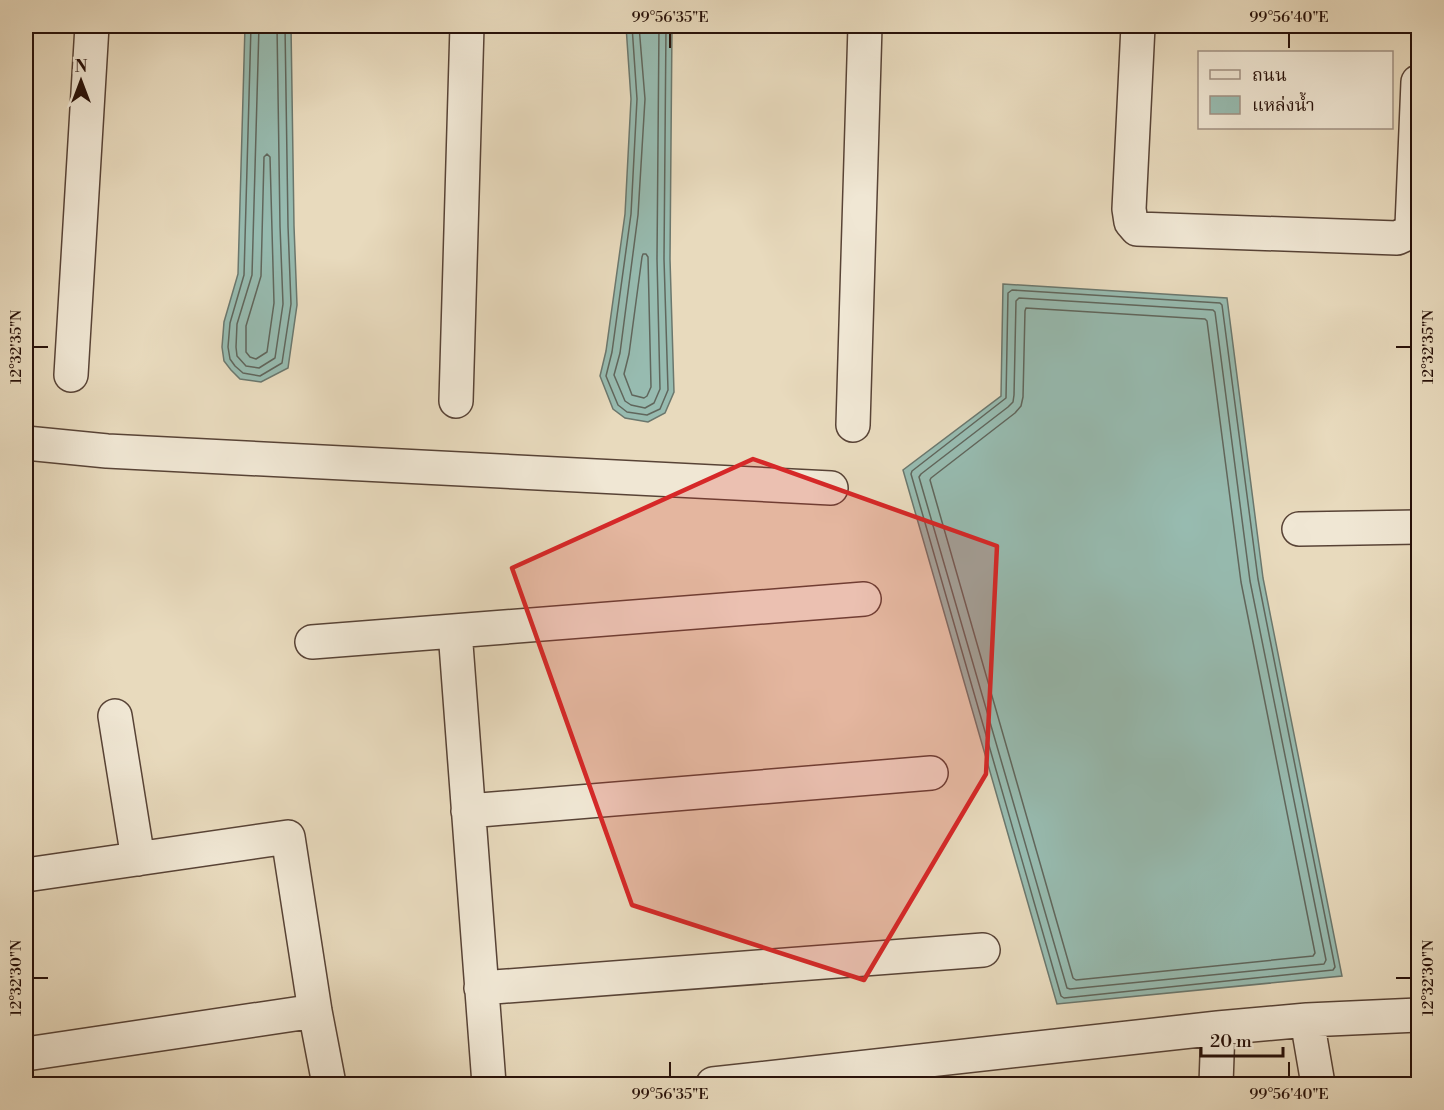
<svg xmlns="http://www.w3.org/2000/svg" width="1444" height="1110" viewBox="0 0 1444 1110" font-family="'Libre Bodoni','Noto Serif Thai',serif">
<style>
.water{fill:#97bbb0;stroke:#6b776d;stroke-width:1.5}
.lines{fill:none;stroke-linecap:round;stroke-linejoin:round}
.shore{stroke:#60665c;stroke-width:1.5}
.minor-casing{stroke:#584336;stroke-width:36}
.minor{stroke:#f0e7d4;stroke-width:33}
.marked{fill:#d62828;fill-opacity:0.2;stroke:#d62828;stroke-width:4.5;stroke-linejoin:round}
.ticks{fill:none;stroke:#281109;stroke-width:2}
.neatline{fill:none;stroke:#281109;stroke-width:2}
.ticks-label{font-size:15px;text-anchor:middle;fill:#281109}
</style>
<rect width="100%" height="100%" fill="#e8dabd"/>
<filter id="stains"><feTurbulence type="fractalNoise" baseFrequency=".00333" numOctaves="4"/><feColorMatrix values="0 0 0 0 .2 0 0 0 0 .09 0 0 0 0 .02 0 0 0 .5 -.17"/></filter>
<radialGradient id="worn" r=".72"><stop offset=".6" stop-color="#630" stop-opacity="0"/><stop offset="1" stop-color="#630" stop-opacity=".3"/></radialGradient>
<path class="water" d="M245,26h46l3,200 3,79 -9,63 -27,14 -21,-3 -9,-9 -7,-9 -2,-14 2,-25 14,-48z
M626,26h46l-2,233 4,133 -9,21 -17,9 -23,-4 -12,-9 -13,-33 6,-25 19,-137 6,-115z
M1003,284l224,14 36,280 79,398 -285,28 -154,-534 98,-74z"/>
<g class="lines">
<path class="shore" d="M251,26l-7,249 -14,48 -2,24 2,12 5,7 8,7 17,3 22,-13 9,-59 -3,-78 -3,-200
M259,26l-7,249 -15,49 -1,23 1,9 9,10 13,2 16,-10 8,-54 -3,-78 -3,-200
M632,26l5,73 -6,115 -19,138 -6,24 12,29 9,7 20,3 13,-6 8,-19 -4,-131 2,-233
M639,26l6,73 -7,116 -18,138 -6,22 11,26 6,4 14,3 9,-5 6,-14 -3,-130 2,-233
M267,154l3,3 4,146 -7,49 -11,7 -6,-2 -4,-5v-26l15,-50 3,-119z
M643,254h3l2,3 3,130 -4,9 -3,2 -12,-3 -8,-21 5,-20 13,-97z
M1012,290l208,13 2,2 36,274 77,388 -2,3 -269,28 -3,-2 -150,-522 1,-3 94,-73 2,-105z
M1019,298l194,12 2,2 35,269 76,379 -2,4 -254,25 -3,-1 -148,-511 2,-3 87,-67 5,-5 1,-7 2,-94z
M1026,308l179,11 2,2 34,261 74,371 -2,3 -237,24 -3,-2 -143,-498 1,-2 84,-65 6,-7 2,-9 2,-86z"/>
<g class="minor-casing">
<path id="minor" d="M1138,26l-9,183 2,13 6,7 260,9 11,-5 4,-7 6,-144
M71,375l21,-349
M456,401l11,-375
M853,425l12,-399
M26,443l81,8 724,37
M1299,529l119,-2
M455,631l34,453
M312,642l552,-43
M115,716l23,143
M468,811l463,-38
M26,875l262,-38 27,174 14,73
M481,988l502,-38
M1307,1020l11,64
M26,1054l289,-43
M713,1084l505,-56 89,-8 111,-5
M1216,1084l2,-56"/>
</g>
<use href="#minor" class="minor"/>
</g>
<path class="marked" d="M753,459l244,87 -11,228 -122,206 -232,-75 -120,-337z"/>
<path class="ticks" d="M670,33v15M1289,33v15M33,347h15M1396,347h15M33,978h15M1396,978h15M670,1062v15M1289,1062v15"/>
<rect width="1444" height="1110" fill="none" stroke="#e8dabd" stroke-width="66"/>
<rect x="1198" y="51" width="195" height="78" fill="#f0e7d4" stroke="#a09183" stroke-width="1.5"/>
<rect x="1210" y="70" width="30" height="9" fill="#f0e7d4" stroke="#a09183" stroke-width="1.5"/>
<text x="1252" y="81" font-size="18" fill="#281109">ถนน</text>
<rect x="1210" y="96" width="30" height="18" fill="#97bbb0" stroke="#a09183" stroke-width="1.5"/>
<text x="1252" y="111" font-size="18" fill="#281109">แหล่งน้ำ</text>
<g transform="translate(81 81)" stroke="#f0e7d4" stroke-width="4.5" paint-order="stroke">
<path d="M0-4.5L10 22L0 15L-10 22Z" fill="#281109"/>
<text y="-9" font-size="16" font-weight="bold" text-anchor="middle" fill="#281109">N</text>
</g>
<path d="M1201 1047v9h82v-9" fill="none" stroke="#281109" stroke-width="3"/>
<text x="1210" y="1047" font-size="18" fill="#281109" stroke="#f0e7d4" stroke-width="4.5" paint-order="stroke">20 m</text>
<rect x="33" y="33" width="1378" height="1044" class="neatline"/>
<g class="ticks-label">
<text x="670" y="22">99°56'35"E</text>
<text x="1289" y="22">99°56'40"E</text>
<text transform="translate(16 347) rotate(-90)" y="5">12°32'35"N</text>
<text transform="translate(1428 347) rotate(-90)" y="5">12°32'35"N</text>
<text transform="translate(16 978) rotate(-90)" y="5">12°32'30"N</text>
<text transform="translate(1428 978) rotate(-90)" y="5">12°32'30"N</text>
<text x="670" y="1099">99°56'35"E</text>
<text x="1289" y="1099">99°56'40"E</text>
</g>
<rect width="100%" height="100%" filter="url(#stains)"/>
<rect width="100%" height="100%" fill="url(#worn)"/>
</svg>
